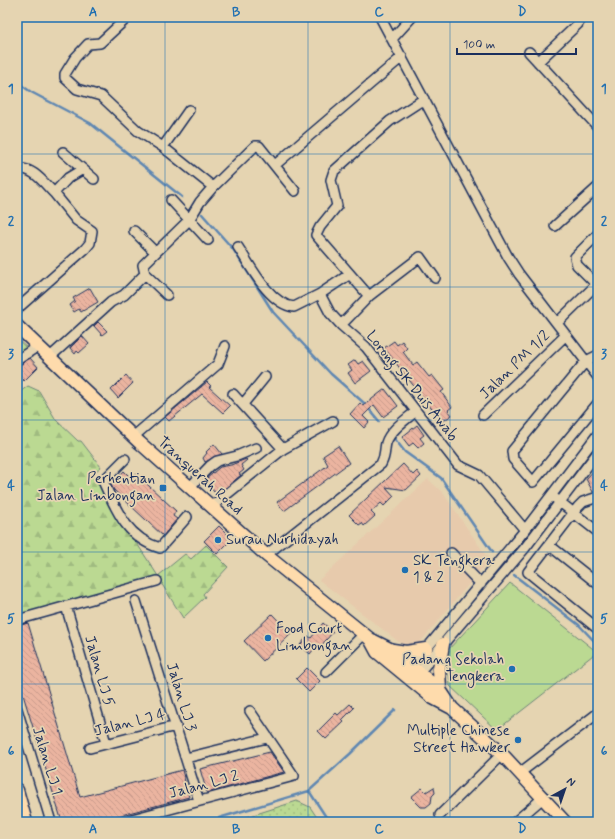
<svg xmlns="http://www.w3.org/2000/svg" width="615" height="839" viewBox="0 0 615 839" font-family="Mynerve,sans-serif">
<style>
.built{fill:#e7caac}
.grass{fill:url(#grass-dots);stroke:#6b8478}
.forest{fill:url(#forest-firs);stroke:#6b8478}
.garden{fill:#bbd992;stroke:#6b8478}
.lines{fill:none;stroke-linecap:round;stroke-linejoin:round}
.stream{stroke:#5f87b2;stroke-width:2.5}
.building{fill:url(#building-back-hatch);stroke:#1b2f5e}
.minor-casing{stroke:#1b2f5e;stroke-width:12}
.major-casing{stroke:#1b2f5e;stroke-width:15}
.minor{stroke:#e5d4b1;stroke-width:9}
.major{stroke:#fedbac;stroke-width:12}
.grid{fill:none;stroke:#1f6fb2;stroke-width:1;stroke-opacity:0.55}
.poi-dot{fill:#1f6fb2;stroke:#e5d4b1;stroke-width:1.5}
.labels{text-anchor:middle;dominant-baseline:central;stroke-width:3.5;stroke-linejoin:round;paint-order:stroke}
.street-label{font-size:15px;fill:#1b2f5e;stroke:#e5d4b1}
.poi-label{font-size:15px;fill:#1b2f5e;stroke:#e5d4b1;text-anchor:end}
.neatline{fill:none;stroke:#1f6fb2;stroke-width:1.5}
.grid-label{font-size:13px;text-anchor:middle;font-weight:bold;fill:#1f6fb2}
</style>
<defs>
<pattern id="grass-dots" width="8" height="8" patternUnits="userSpaceOnUse"><rect width="8" height="8" fill="#bbd992"/><path d="M2 2h.1M6 6h.1" fill="none" stroke="#a0bb80" stroke-width="1.8" stroke-linecap="round"/></pattern>
<pattern id="forest-firs" width="22" height="20" patternUnits="userSpaceOnUse"><rect width="22" height="20" fill="#bbd992"/><path d="M5 1l3.5 6h-7zM16 11l3.5 6h-7z" fill="#a0bb80"/></pattern>
<pattern id="building-back-hatch" width="6" height="6" patternUnits="userSpaceOnUse"><rect width="6" height="6" fill="#ebb4a0"/><path d="M-1 5l2 2M0 0l6 6M5-1l2 2" fill="none" stroke="#c99b8c"/></pattern>
</defs>
<rect width="100%" height="100%" fill="#e5d4b1"/>
<filter id="ink" filterUnits="userSpaceOnUse"><feTurbulence type="fractalNoise" baseFrequency=".025" numOctaves="2"/><feDisplacementMap in="SourceGraphic" scale="8" xChannelSelector="R" yChannelSelector="G"/><feConvolveMatrix kernelMatrix="1 2 1 2 8 2 1 2 1" color-interpolation-filters="sRGB"/></filter>
<g filter="url(#ink)">
<path class="built" d="M428,479l15,14 46,67 -71,85 -14,1 -85,-66z"/>
<path class="grass" d="M297,801l13,6 10,15h-89z"/>
<path class="forest" d="M17,339l12,11 -12,9z
M28,386l11,5 17,29 22,21h3l20,26 -9,7 66,102 27,-22 6,5 15,-14 22,22 -25,27 2,3 -22,21 -25,-40 -141,37v-221z"/>
<path class="garden" d="M510,583l87,69 -100,78 -47,-44 -3,-35z"/>
<g class="lines">
<path class="stream" d="M17,82l14,10 59,31 92,74
M202,214l31,35 40,63 58,62 33,29 15,18
M394,438l11,14 36,26 51,74
M514,575l65,50 19,20
M309,791l17,26 5,5
M219,818l90,-27 41,-37 45,-44"/>
</g>
<path class="building" d="M90,288l8,14 -17,10 -2,-3 -5,3 -4,-7 5,-4 -2,-3z
M98,322l9,9 -5,4 -8,-9z
M82,336l7,8 -10,9 -2,-2 -2,3 -5,-6z
M394,341l3,4 5,-4 5,7 -4,4 10,13 4,-3 12,15 3,-2 12,15 -3,2 11,15 -4,3 4,5 -10,7 -58,-74z
M30,358l8,9 -14,14 -7,-7v-7z
M355,360l3,4 5,-3 8,10 -16,12 -7,-10 4,-3 -4,-5z
M126,375l7,8 -15,15 -7,-8z
M207,382l4,4 -2,1 21,19 -7,7 -21,-19 -33,27 -4,-4z
M385,389l13,17 -15,11 -9,-12 -11,11 6,6 -5,6 -14,-14 10,-11 3,3z
M417,425l7,10 -4,3 4,5 -6,5 -5,-5 -4,3 -7,-9z
M214,444l8,10 -17,8 -2,-4 4,-5 -1,-1z
M338,446l11,17 -65,48 -7,-9 51,-37 -5,-9z
M246,459l1,1 -6,5 3,5 -5,4 2,1 -19,16 -3,-3 -5,4 -9,-12 15,-13 11,-2z
M403,464l10,11 4,-4 4,5 -15,14 -20,-3 8,9 -10,10 -3,-3 -10,9 4,4 -11,10 -2,-3 -3,2 -10,-10z
M598,466v25l-5,1 -7,-13z
M124,471l6,6 6,-3 40,37 -3,5 4,3 -14,17 -49,-46 -3,-5z
M219,526l13,13 -15,15 -13,-13z
M272,614l19,20 -28,27 -19,-20z
M28,623l52,174 102,-27 7,27 -94,25h-33l-45,-147v-49z
M323,623l10,9 -13,15 -3,-2 -7,9 -10,-9 8,-9 3,2z
M307,668l13,13 -11,11 -13,-13z
M350,704l4,4 -12,12 2,2 -18,17 -8,-8 18,-18 2,2z
M270,752l14,20 -77,21 -7,-24z
M434,787l1,6 -3,3 -1,7 -5,4h-5l-10,-10 11,-9 4,4z"/>
<g class="lines">
<g class="minor-casing">
<path id="minor" d="M128,17l-28,26 -12,1 -13,14 -10,16v4l12,11 24,7 37,35 25,16 50,40
M380,17l128,240 11,17 79,103
M392,39l20,-22
M529,52l69,75
M538,62l40,-38
M424,99l-34,22 -56,50 -3,9 6,26 -17,21 -4,8 53,61 -28,29 25,22 92,118 21,10 46,55
M163,147l26,-37
M63,152l31,27
M275,165l127,-108
M17,169c15,-3 27,14 37,24l14,-15 15,-9
M171,200l37,40
M555,226l43,-39
M134,231l21,21
M238,247c12,18 31,57 56,60l26,-13 10,19 11,12
M596,284l-19,-19 -2,-8 23,-23
M320,294l30,-20
M167,295l-22,-21 -2,-9 46,-45 11,-18 13,-15 42,-41h4l36,45
M369,296l51,-39 15,21
M17,309l68,-60 5,-6 2,-12 -16,-11 -22,-27
M557,323l41,-40
M598,355l-12,6 -74,90 1,8 20,23 65,-79
M50,357l61,-55 13,-7 21,-21
M17,360l21,-14
M233,394l50,55
M243,404l22,-27
M483,415l83,-80
M133,437l85,-73 7,-18
M125,459l-22,22c13,29 24,57 57,67l27,-31
M189,488l21,-22 7,-5 20,-5 19,-8
M598,497l-15,5 -5,5 -50,65 70,57
M556,499l42,33
M211,507l72,-58 50,-28
M549,545l49,39
M451,553l30,31
M266,555l115,-91c5,-9 3,-13 5,-21 4,-13 21,-24 30,-32
M136,601l63,200
M66,606l40,137
M17,620l140,-39
M408,671l117,-141 73,-96
M326,672l38,-38
M415,677l110,-129 73,-96
M17,709l34,113
M90,748l86,-22
M186,758l81,-20
M521,772l77,-59
M440,815l62,-61
M121,822l173,-46 -44,-65
M515,822l29,-25"/>
</g>
<g class="major-casing">
<path id="major" d="M17,326l123,117 126,112 104,84 22,11 8,7 40,33 12,18
M370,639l7,13 56,46 19,10 50,46 63,68
M393,650l13,2 20,-3
M440,690l-1,-21 4,-25
M17,790l9,32"/>
</g>
<use href="#minor" class="minor"/>
<use href="#major" class="major"/>
</g>
</g>
<path class="grid" d="M165,17v805M308,17v805M450,17v805M17,154h581M17,287h581M17,420h581M17,552h581M17,684h581"/>
<g class="poi-dot">
<rect x="159" y="484" width="8" height="8" rx="2"/>
<circle cx="218" cy="540" r="4"/>
<circle cx="405" cy="570" r="4"/>
<circle cx="268" cy="638" r="4"/>
<circle cx="512" cy="669" r="4"/>
<circle cx="518" cy="740" r="4"/>
</g>
<g class="labels">
<g class="street-label">
<text transform="translate(515 365) rotate(-44)">Jalan PM 1/2</text>
<text transform="translate(412 386) rotate(51)">Lorong SK Duis Awab</text>
<text transform="translate(200 476) rotate(42)">Tranquerah Road</text>
<text transform="translate(99 671) rotate(74)">Jalan LJ 5</text>
<text transform="translate(181 697) rotate(73)">Jalan LJ 3</text>
<text transform="translate(130 723) rotate(-14)">Jalan LJ 4</text>
<text transform="translate(47 761) rotate(73)">Jalan LJ 1</text>
<text transform="translate(204 785) rotate(-15)">Jalan LJ 2</text>
</g>
<g class="poi-label">
<text x="155" y="479">Perhentian<tspan x="155" dy="17">Jalan Limbongan</tspan></text>
<text x="226" y="540" text-anchor="start">Surau Nurhidayah</text>
<text x="413" y="561" text-anchor="start">SK Tengkera<tspan x="413" dy="17">1 &amp; 2</tspan></text>
<text x="276" y="629" text-anchor="start">Food Court<tspan x="276" dy="17">Limbongan</tspan></text>
<text x="504" y="660">Padang Sekolah<tspan x="504" dy="17">Tengkera</tspan></text>
<text x="510" y="731">Multiple Chinese<tspan x="510" dy="17">Street Hawker</tspan></text>
</g>
</g>
<rect width="615" height="839" fill="none" stroke="#e5d4b1" stroke-width="44"/>
<g transform="translate(565 789) rotate(40)" stroke="#e5d4b1" stroke-width="3" paint-order="stroke">
<path d="M0-3L7 15L0 10L-7 15Z" fill="#1b2f5e"/>
<text y="-6" font-size="11" font-weight="bold" text-anchor="middle" fill="#1b2f5e">N</text>
</g>
<path d="M457 48v6h119v-6" fill="none" stroke="#1b2f5e" stroke-width="2"/>
<text x="463" y="48" font-size="12" fill="#1b2f5e" stroke="#e5d4b1" stroke-width="3" paint-order="stroke">100 m</text>
<rect x="22" y="22" width="571" height="795" class="neatline"/>
<g class="grid-label">
<text x="93" y="16">A</text>
<text x="236" y="16">B</text>
<text x="379" y="16">C</text>
<text x="522" y="16">D</text>
<text x="11" y="93">1</text>
<text x="604" y="93">1</text>
<text x="11" y="225">2</text>
<text x="604" y="225">2</text>
<text x="11" y="358">3</text>
<text x="604" y="358">3</text>
<text x="11" y="490">4</text>
<text x="604" y="490">4</text>
<text x="11" y="623">5</text>
<text x="604" y="623">5</text>
<text x="11" y="755">6</text>
<text x="604" y="755">6</text>
<text x="93" y="833">A</text>
<text x="236" y="833">B</text>
<text x="379" y="833">C</text>
<text x="522" y="833">D</text>
</g>
</svg>
